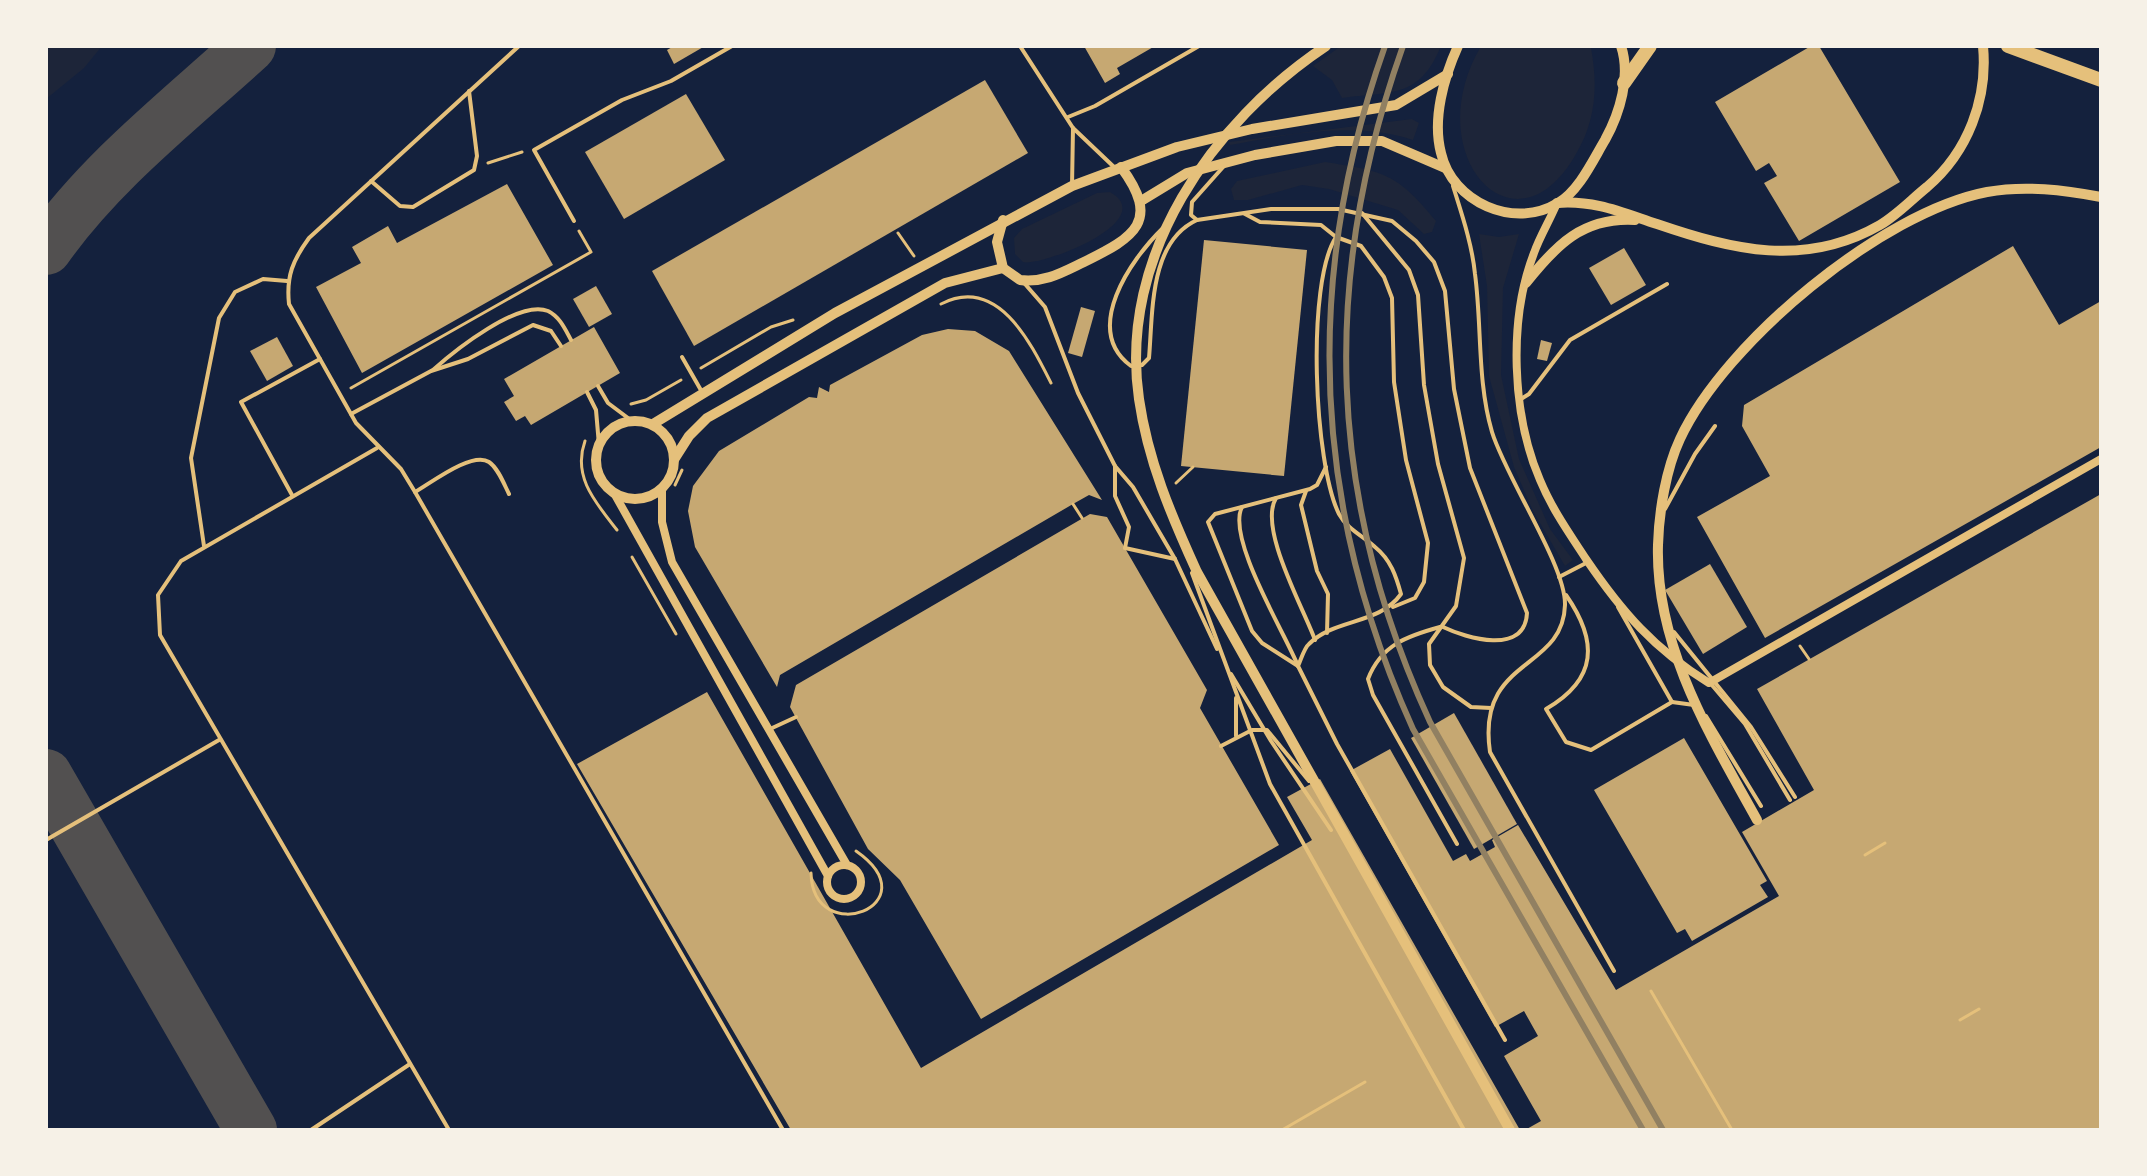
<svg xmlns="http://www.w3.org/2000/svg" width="2147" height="1176" font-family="Poppins,sans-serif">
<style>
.green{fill:#1d2539}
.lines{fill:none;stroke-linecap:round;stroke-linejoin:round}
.taxiway{stroke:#525050;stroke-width:52}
.building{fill:#c6a872}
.path{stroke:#e5c07b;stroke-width:3}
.service{stroke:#e5c07b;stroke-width:4}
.minor{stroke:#e5c07b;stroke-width:8}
.tertiary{stroke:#e5c07b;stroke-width:10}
.primary{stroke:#e5c07b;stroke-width:14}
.rail{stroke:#918062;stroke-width:6}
</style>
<rect width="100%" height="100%" fill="#14213d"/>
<g class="green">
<polygon points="46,46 102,46 84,68 46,99"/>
<path d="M1341,46H1441C1419,99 1392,91 1342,98L1332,80L1313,66Z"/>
<path d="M1481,46L1591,48C1598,85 1596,121 1576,154C1515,262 1417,155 1481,46Z"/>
<path d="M1412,119L1419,123L1413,140C1356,121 1288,134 1230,145L1229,142Z"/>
<path d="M1325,162C1383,171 1397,173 1436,221L1432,232L1424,234L1398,210L1329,189L1302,185L1248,200H1234L1231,189L1237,181Z"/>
<path d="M1110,192C1161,221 1040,267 1023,262L1015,254L1014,238L1022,229L1097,193Z"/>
<polygon points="1479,234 1499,237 1519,234 1503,288 1501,375 1519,459 1550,529 1573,560 1565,566 1533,511 1514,467 1489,376 1487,286"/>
</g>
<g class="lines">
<g class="taxiway">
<path d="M46,249C101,171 180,110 250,46"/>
<polyline points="46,775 251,1130"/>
</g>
</g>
<g class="building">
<polygon points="674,46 705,46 674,64 667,50"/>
<polygon points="1084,46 1155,46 1117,68 1120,74 1105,83"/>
<polygon points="1811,46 1819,46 1900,182 1799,241 1764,183 1777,176 1769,163 1756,171 1715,102"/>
<polygon points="985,80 1028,153 694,346 652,271"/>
<polygon points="686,94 725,160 624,219 585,152"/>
<polygon points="507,184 553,265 362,373 316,287 361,263 352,247 388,226 397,243"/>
<polygon points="1204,240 1307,250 1284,476 1181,466"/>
<polygon points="2013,246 2059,325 2101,301 2101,447 1765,638 1697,517 1770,476 1742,426 1744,405"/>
<polygon points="1624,248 1646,285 1611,305 1589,268"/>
<polygon points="596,286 612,314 589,327 573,299"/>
<polygon points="1081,307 1095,311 1082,357 1068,353"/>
<polygon points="594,327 620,373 531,425 525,416 516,421 504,402 514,396 504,379"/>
<polygon points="948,329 975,331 1009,351 1102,500 1089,495 1073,504 780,675 777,687 695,547 688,511 693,486 719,451 809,397 817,398 819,387 829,392 830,385 922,335"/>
<polygon points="277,337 293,366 267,381 250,351"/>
<polygon points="1541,340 1552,343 1547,361 1537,359"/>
<polygon points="2101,494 2101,1130 1525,1130 1541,1121 1504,1056 1538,1036 1524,1011 1495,1027 1350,771 1390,749 1453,861 1466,854 1470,861 1495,847 1492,840 1518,825 1616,990 1779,896 1742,832 1814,790 1757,689"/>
<polygon points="1090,514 1107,517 1207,690 1200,708 1279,845 981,1019 900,880 868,849 790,707 796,685"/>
<polygon points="1710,564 1747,627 1703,654 1665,590"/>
<polygon points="707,692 921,1068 1312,840 1287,797 1320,779 1520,1130 791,1130 577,764"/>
<polygon points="1454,713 1517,824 1474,849 1411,738"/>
<polygon points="1684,738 1767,881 1760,885 1768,897 1692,941 1685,929 1677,933 1594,790"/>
</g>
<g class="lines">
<g class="path">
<polyline points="488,163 522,152"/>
<polyline points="898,233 914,256"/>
<path d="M941,304C997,275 1030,341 1051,383"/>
<polyline points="701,368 771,327 793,320"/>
<polyline points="351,388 591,252 579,231"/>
<polyline points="631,404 646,400 681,380"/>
<path d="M585,441C572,477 596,503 617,530"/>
<polyline points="1176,483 1193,467"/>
<polyline points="675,485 682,470"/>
<polyline points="1073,504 1082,518"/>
<polyline points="632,557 676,634"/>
<polyline points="1800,646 1809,659"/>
<polyline points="1865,855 1885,843"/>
<path d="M811,873C813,950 933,905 856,851"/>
<polyline points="1651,991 1732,1130"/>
<polyline points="1960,1020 1979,1009"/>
<polyline points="1282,1130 1365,1082"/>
</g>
<g class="service">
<path d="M519,46L309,238C293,260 286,276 289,304L356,423L401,469L415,492L783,1130"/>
<polyline points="1020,46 1073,128 1114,167"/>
<polyline points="1068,117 1095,106 1199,46"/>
<path d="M1224,166L1192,202L1191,215L1197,220L1271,209H1338L1392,221L1416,241L1434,262L1445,291L1454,389L1470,468L1527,613C1525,656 1466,638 1443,627"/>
<polyline points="371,181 400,206 413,207 474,170 477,156 469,91"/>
<polyline points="1072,186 1073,128"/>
<path d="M1453,186C1462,215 1472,244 1475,274C1482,326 1477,381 1492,432C1506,478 1566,566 1565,605C1563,672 1476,657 1490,752L1614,971"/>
<polyline points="1362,213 1409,270 1418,295 1424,385 1438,464 1464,558 1456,606 1429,644 1430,665 1443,687 1471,707 1491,708"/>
<polyline points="1245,214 1260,222 1321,225 1336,237 1361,246 1384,277 1392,298 1394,382 1406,460 1428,543 1424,582 1415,598 1393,607"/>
<polyline points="574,221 534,150 622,100 671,81 732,46"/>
<path d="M1163,228C1130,260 1082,330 1131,366L1142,365L1149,358C1153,312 1149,242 1197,220"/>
<path d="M1336,237C1306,283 1314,464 1339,514C1347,529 1363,536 1375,547C1391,560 1396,576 1401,594C1379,625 1335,618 1309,644C1304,648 1301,660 1298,666L1337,744L1505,1040"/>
<polyline points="1025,284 1045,307 1078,393 1115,466 1133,487 1175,559 1217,649"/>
<polyline points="682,357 702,392"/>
<path d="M433,370C454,351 519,299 548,311C560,317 565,329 571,340"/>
<polyline points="598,386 608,403 632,421"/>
<polyline points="587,392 596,410 599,445"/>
<polyline points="1521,399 1529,394 1570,340 1667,284"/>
<polyline points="351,414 431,371 468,359 533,325 551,331 561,346"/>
<polyline points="377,448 181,561 158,595 160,635 449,1130"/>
<polyline points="1115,466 1115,496 1129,527 1125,548 1175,559"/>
<polyline points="1306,491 1301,505 1317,571 1328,594 1327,633"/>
<path d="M415,492C431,483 472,451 489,462C498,468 504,484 509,494"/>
<polyline points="292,495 241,402 320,359"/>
<path d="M1276,498C1258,528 1303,607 1315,640"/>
<path d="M1242,507C1226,538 1285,633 1298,666"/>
<polyline points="1665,509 1695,454 1715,426"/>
<polyline points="204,546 191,458 219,318 235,292 263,279 287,281"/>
<polyline points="1192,573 1270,784 1464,1130"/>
<polyline points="1559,577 1588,562"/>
<path d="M1566,595C1598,641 1598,679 1546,709L1566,742L1591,750L1672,702"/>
<polyline points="1618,607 1672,702"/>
<path d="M1440,627C1407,636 1381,645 1368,679L1373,695L1457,844"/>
<polyline points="1674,632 1751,727 1795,797"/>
<polyline points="1298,666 1262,643 1252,631 1208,522 1215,514 1310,489 1317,485 1326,467"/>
<polyline points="1231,674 1271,741 1331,830"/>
<polyline points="1711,684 1745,724 1790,800"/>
<polyline points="1672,702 1694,705"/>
<polyline points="1706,716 1761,806"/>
<polyline points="770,729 796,717"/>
<polyline points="1236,736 1236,698"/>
<polyline points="1221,746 1252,730 1267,730 1309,781"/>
<polyline points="46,840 219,740"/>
<polyline points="311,1130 410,1064"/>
</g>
<g class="minor">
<path d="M1557,203C1550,220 1540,236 1534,253C1508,320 1512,415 1540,480C1552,509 1569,533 1586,559C1622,612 1654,649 1709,683L2101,459"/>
<polyline points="662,489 662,522 672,562 847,865"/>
<polyline points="614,493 828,876"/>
<circle cx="844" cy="882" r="17"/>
</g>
<g class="tertiary">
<path d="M1326,46C1212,122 1118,256 1139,399C1148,461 1171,515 1197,572L1510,1130"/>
<path d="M1458,46C1444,77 1432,119 1441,153C1452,202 1514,230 1558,203C1579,191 1593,160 1605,140C1620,113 1631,76 1621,46"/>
<polyline points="1141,201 1187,173 1255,155 1336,141 1382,141 1445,168"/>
<path d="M1557,203C1595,200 1623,213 1657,224C1733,250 1805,268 1880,225C1897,215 1912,199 1927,187C1968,152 1988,99 1983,46"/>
<path d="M1003,220L997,242L1003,268L1020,280C1045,283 1063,272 1084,262C1135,237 1161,221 1121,167"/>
<path d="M1526,283C1556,245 1583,217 1635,220"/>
<circle cx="635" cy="460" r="39"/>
<polyline points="653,424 835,313 1072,186 1177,147 1252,129 1396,105 1448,74"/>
<polyline points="675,458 689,436 707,418 945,283 1003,268"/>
<path d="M1757,820C1710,735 1655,646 1658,545C1659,511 1666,469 1680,439C1725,342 1882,212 1987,192C2025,185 2064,190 2101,197"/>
</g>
<g class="primary">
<polyline points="2008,46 2101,80"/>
<polyline points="1624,83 1650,46"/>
</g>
<g class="rail">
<path d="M1385,46C1303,277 1312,506 1413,729L1643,1130"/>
<path d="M1403,46C1320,279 1327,498 1430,722L1663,1130"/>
</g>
</g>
<rect width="2147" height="1176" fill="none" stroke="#f6f1e7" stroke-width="96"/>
</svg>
